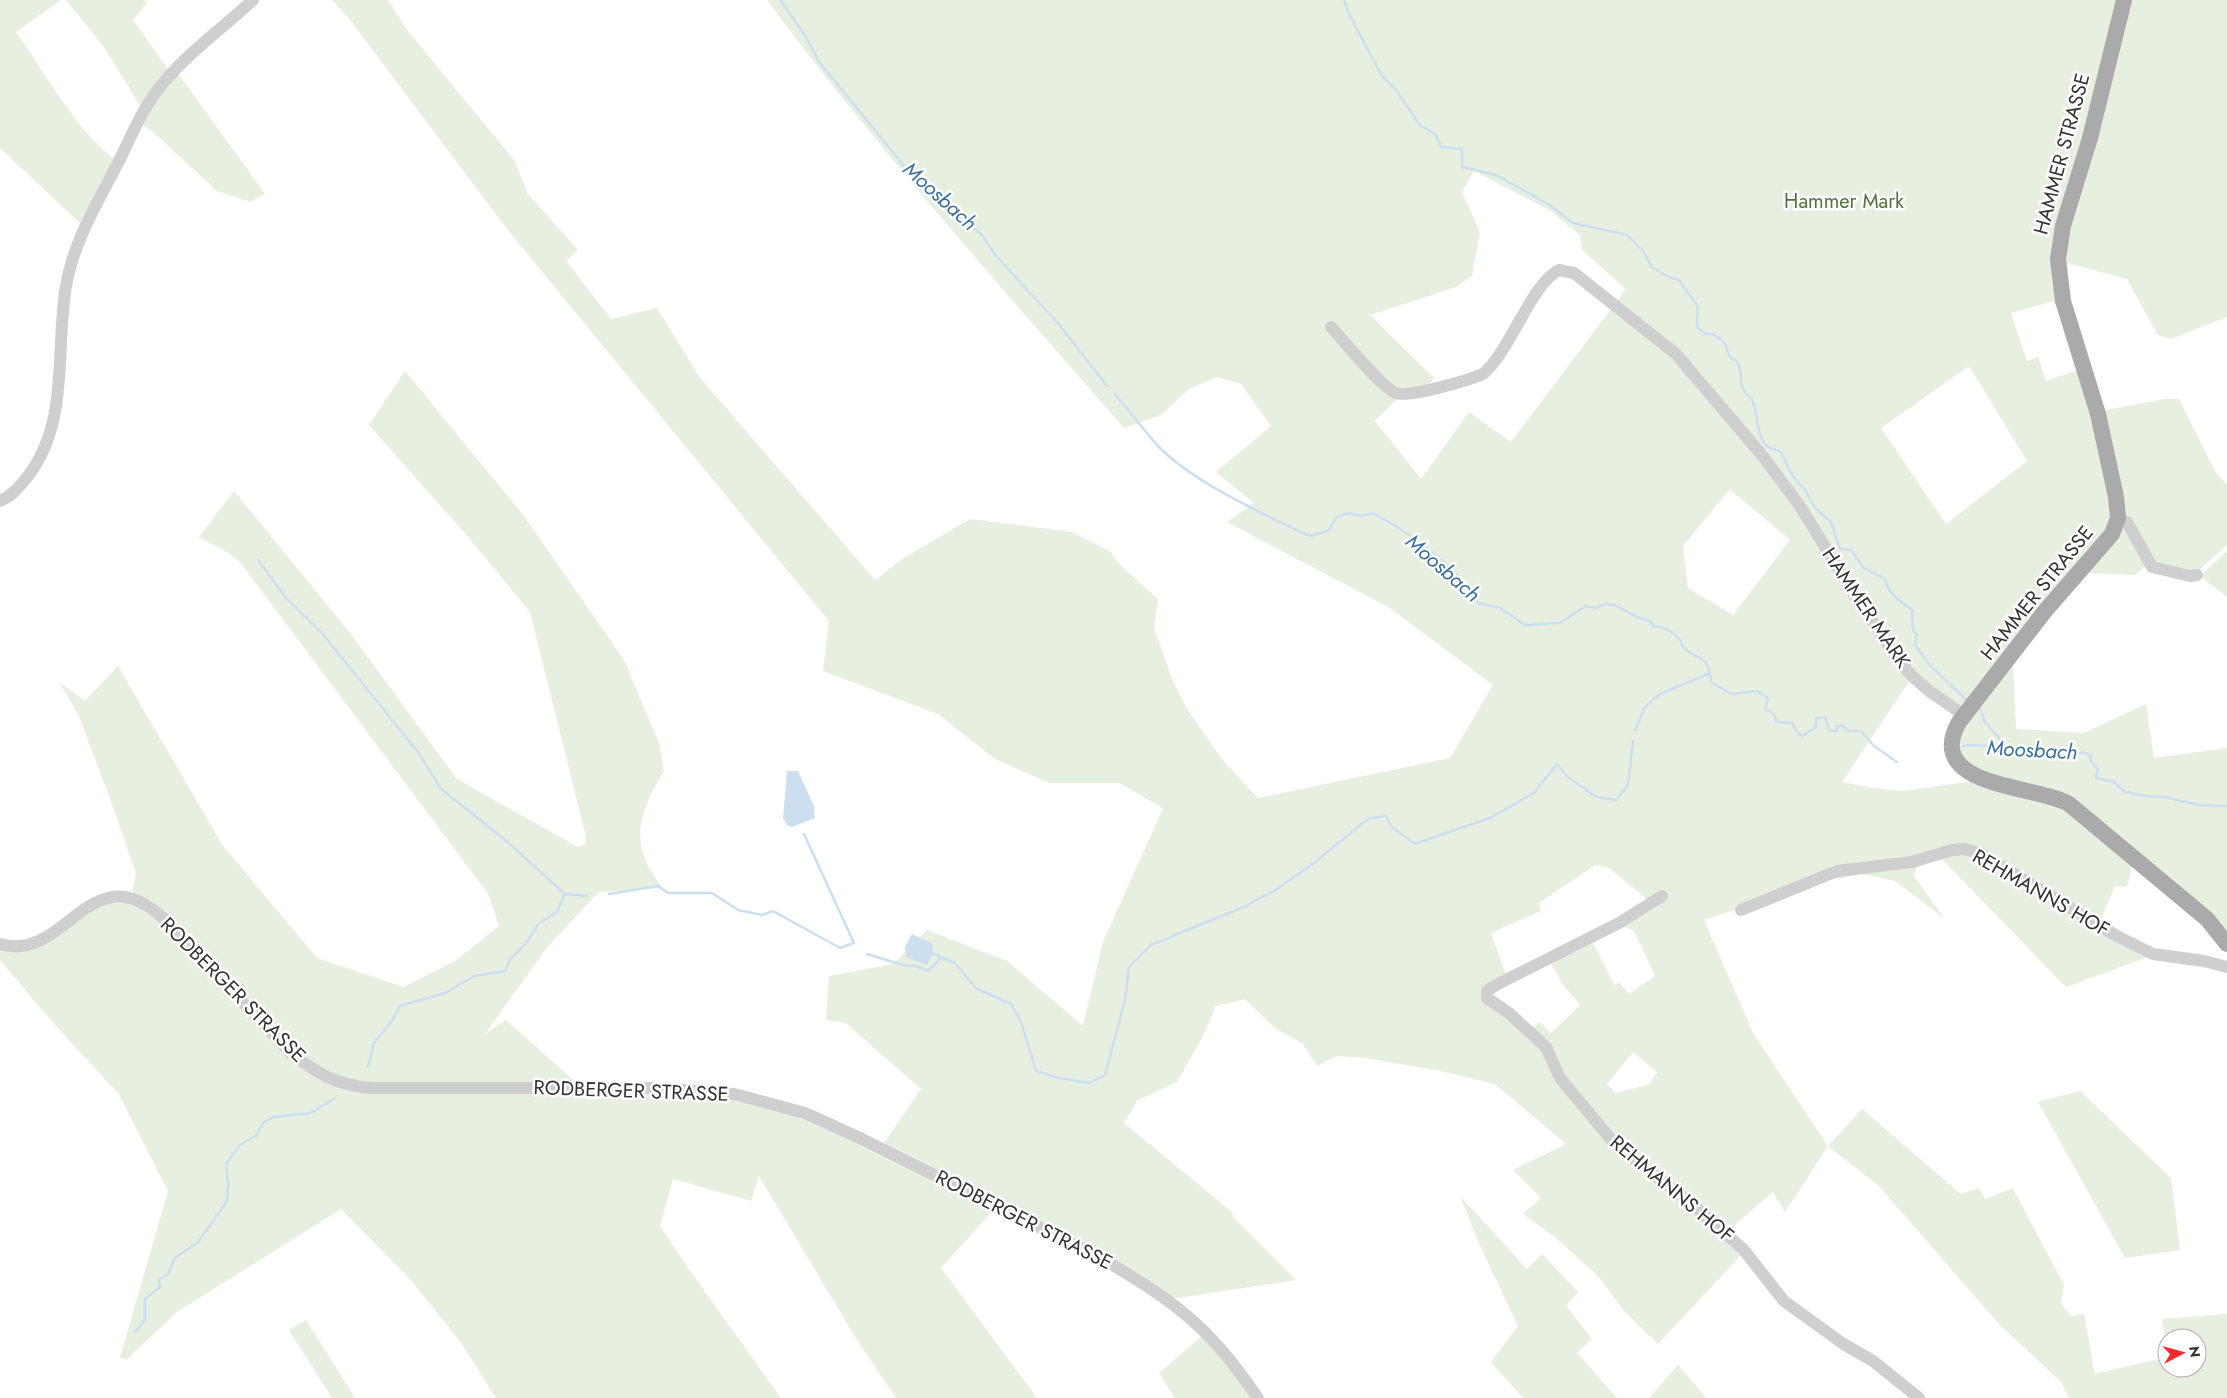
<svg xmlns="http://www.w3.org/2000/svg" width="2227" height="1398" font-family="Jost,sans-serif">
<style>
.green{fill:#e7efe0;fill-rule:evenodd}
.water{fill:#cbdff0}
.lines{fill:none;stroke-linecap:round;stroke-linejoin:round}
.stream{stroke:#cbdff0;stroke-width:2.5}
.minor{stroke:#cfcfcf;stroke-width:12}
.major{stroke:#aaa;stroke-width:16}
.labels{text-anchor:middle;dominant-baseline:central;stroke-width:5;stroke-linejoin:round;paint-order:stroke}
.street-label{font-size:20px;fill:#323232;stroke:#fff}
.park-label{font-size:20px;fill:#51733b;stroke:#fff}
.water-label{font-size:21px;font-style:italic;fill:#386f9c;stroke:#fff}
</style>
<rect width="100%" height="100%" fill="#fff"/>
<g class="green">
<path d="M0,0H61L16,32C44,71 77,133 116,160L80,223L0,148Z"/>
<polygon points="66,0 144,0 147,3 133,20 170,72 142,109 104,47"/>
<path d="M332,0H388L407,30L514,160L528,194L578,250L566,261L611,319L657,308L700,378L875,580L905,557L970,519L1072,532L1110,551L1119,564L1158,599L1154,628L1172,679L1187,709L1224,762L1258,798L1450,758L1493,685L1390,608L1227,522L1254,503L1216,472L1271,426L1241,384L1217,377L1189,389L1161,415L1124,428C1002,288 878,150 767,0H2227V317L2171,339L2158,335L2127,279L2064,262L2069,310L2101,411L2164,399H2179L2216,473L2227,485V545L2195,574L2155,566L2122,508L2104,538L1963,711L1914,674L1842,782L1873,788L1904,791L1973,781L2068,806L2133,863L2127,887L2115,886L2097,928L2148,957L2066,987L1940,857L1916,867L1914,876L1944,918L1895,881L1861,874L1839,879L1823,875L1778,895L1704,920L1753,1033L1828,1146L1862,1109L1961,1194L1979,1188L1985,1199L2013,1188L2064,1285L2061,1304L2071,1316L2084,1314L2095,1374L2167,1357V1368H2197V1338H2167V1355L2162,1319L2227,1314V1398H2069L2061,1382L1999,1324L1879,1186L1828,1146L1785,1212L1773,1192L1724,1234L1744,1252L1658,1344L1623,1310L1600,1278L1556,1238L1523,1214L1541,1198L1513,1170L1566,1144L1495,1084L1441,1071L1366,1058L1337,1056L1317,1066L1303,1044L1276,1029L1245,999L1216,1006L1202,1038L1177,1082L1138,1100L1124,1123L1232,1212L1233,1217L1296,1280L1171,1299L882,1146L921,1089L846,1023L826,1020L829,976L893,964L927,930L1007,961L1083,1026L1103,942L1163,808L1119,783H1049L995,759L938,714L823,671L829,621L511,234L351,21ZM1474,171L1549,210L1580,235L1582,250L1626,289L1511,442L1469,412L1421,479L1375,421L1402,394L1426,389L1434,378L1370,315L1456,287L1472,276L1480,232L1462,192ZM2053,301L2061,309L2081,369L2046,381L2038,357L2027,361L2011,313ZM1969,366L2027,461L1946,524L1881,428ZM1730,489L1790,540L1733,615L1688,588L1683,546ZM1595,865L1609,868L1649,901L1507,977L1491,933L1541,911L1539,903ZM1620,925L1634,931L1655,976L1629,994L1619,982L1615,986L1591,939ZM1550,961L1563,985L1580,1005L1551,1033L1539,1022L1531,1029L1491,999L1493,990ZM1633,1052L1657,1072L1650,1084L1616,1093L1607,1084Z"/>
<polygon points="177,72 265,194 251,202 217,191 153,132 140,123"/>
<path d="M405,371L524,516L624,660L659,743L664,771C648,797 631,831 646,861C650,871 657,879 662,888L599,892L548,946L485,1034L506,1020L579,1085L369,1083L348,1080L313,1065L278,1035L161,909L150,900L132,892L136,874L114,809L78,714L59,682L85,701L118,666L223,846L317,958L403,987L458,959L499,926L489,895L240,562L227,552L199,537L234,491L350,633L457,779L578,847L586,844L585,833L530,612L470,539L369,425Z"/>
<polygon points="2121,526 2125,526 2148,564 2135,575 2083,573"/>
<polygon points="2227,551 2227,597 2200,576"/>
<polygon points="2013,659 2016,729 2084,733 2146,704 2154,758 2227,748 2227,936 2075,800 2002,779 1967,763 1959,752 1958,736"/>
<polygon points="126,902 142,906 322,1081 713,1092 797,1112 996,1207 941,1268 1037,1398 896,1398 854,1335 759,1176 751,1201 673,1179 660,1226 690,1271 781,1398 496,1398 462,1344 412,1281 341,1209 177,1312 126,1360 120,1357 168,1191 118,1093 56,1026 0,960 0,949 79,918 108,903"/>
<polygon points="2080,1091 2171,1178 2180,1250 2125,1258 2038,1102"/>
<polygon points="1460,1196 1527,1269 1542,1254 1578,1292 1566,1306 1592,1339 1577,1353 1617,1398 1523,1398 1491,1362 1518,1326 1480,1246"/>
<polygon points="306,1320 355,1398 332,1398 289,1330"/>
<polygon points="1202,1336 1263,1398 1175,1398 1159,1373"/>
<polygon points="1678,1365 1706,1398 1649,1398"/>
</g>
<g class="water">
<polygon points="787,771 798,771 814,806 815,818 792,827 787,825 783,818"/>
<polygon points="912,934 933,944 933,954 927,965 906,957 905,947"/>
</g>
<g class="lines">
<g class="stream">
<polyline points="780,0 804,34 820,63 914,178 936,199 981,234 996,256 1058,323 1107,386"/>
<path d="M1344,0L1350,16L1382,76L1397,91L1420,125L1435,134L1441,147L1462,149V167L1496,175L1548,204L1573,223L1627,235L1643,251L1652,267L1668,277L1679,280L1698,307L1697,325L1700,330L1706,334H1713L1724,342L1730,357C1744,363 1739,374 1742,386C1743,392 1750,396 1753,402C1758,414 1756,437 1767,446C1771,449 1777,450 1781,452L1792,475L1805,490L1815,508L1831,522L1840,549L1851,550L1864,568L1885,579C1888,594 1901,601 1912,610L1913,630L1917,635L1915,645L1927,662L1965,699"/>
<path d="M1115,394C1131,412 1145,433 1162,450C1197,484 1265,515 1310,536L1329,530L1336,518L1348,513L1361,516L1373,513C1406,530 1462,570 1478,603L1500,608L1525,625L1560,623L1586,606L1595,608L1606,604L1615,605L1637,617L1650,621L1653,626C1666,627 1673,631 1680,640C1684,645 1679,642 1683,647C1699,662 1709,654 1711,682L1732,694L1757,691L1768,698L1765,709L1774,714L1776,722L1792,723L1799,734L1803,736L1816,727V718H1825L1830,731H1837V726L1841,725L1849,731H1861L1874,746L1897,762"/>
<polyline points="258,560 286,598 321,632 418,752 441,789 504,839 565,894 587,896"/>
<polyline points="1980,709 1985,722 2008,748"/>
<polyline points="1635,730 1645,707 1660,694 1710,673"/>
<path d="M1963,746C1984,742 2008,753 2028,746L2032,752L2054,751L2056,747L2065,748L2072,755L2084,752L2091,756L2090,760L2098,769L2096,778L2114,782L2125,792L2144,796L2165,797L2199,805L2227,806"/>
<polyline points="609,894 658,886 668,893 712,893 738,910 762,915 773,911 840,948 854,943 804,834"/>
<polyline points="867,954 906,966 917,966 928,971 941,958"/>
<polyline points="933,954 955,963 976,988 1011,1004 1021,1022 1036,1071 1059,1078 1089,1083 1105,1075 1125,1000 1129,967 1151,945 1246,906 1277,889 1314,863 1369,818 1386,816 1392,827 1415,844 1490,818 1534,793 1557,764 1568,777 1596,797 1616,800 1628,785 1633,741"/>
<polyline points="368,1067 374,1043 392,1021 400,1006 445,993 474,976 505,971 510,960 527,942 538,924 557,912 565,894"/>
<polyline points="135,1332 145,1320 145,1299 160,1287 159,1280 168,1274 175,1258 198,1242 227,1201 228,1184 226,1164 240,1145 257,1135 263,1123 273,1117 311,1113 335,1098"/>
</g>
<g class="minor">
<path d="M1331,327C1344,341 1382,388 1396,393C1409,398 1469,380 1483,374C1511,350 1531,284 1559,270L1574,273L1676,354L1761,454L1800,506L1853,593L1898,659L1911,675L1929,691L1964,715"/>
<path d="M0,501C12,496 20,486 28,476C70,421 55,350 66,286C74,240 98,202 119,161C132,134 144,105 164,82C187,54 225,26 253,0"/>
<polyline points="2118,518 2127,522 2152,567 2190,576 2197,575"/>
<polyline points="1662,896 1619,923 1496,985 1487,991 1487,998 1509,1013 1546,1047 1560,1078 1614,1143 1694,1206 1743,1249 1784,1301 1842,1343 1873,1361 1919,1398"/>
<polyline points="1741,910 1837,871 1912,862 1952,850 1965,849 1980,853 2115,935 2153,954 2204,961 2227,967"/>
<path d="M0,944C66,964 90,851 163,918L291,1053C318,1074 336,1085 371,1088H661L734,1094L805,1113L862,1139L1103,1259C1134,1278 1167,1297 1194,1322C1219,1344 1239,1371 1258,1398"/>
</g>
<path class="major" d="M2124,0L2090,138L2063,226L2058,259L2063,301L2098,414L2116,497L2118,518L2112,534L2045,611L1959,722C1922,788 2037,785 2069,804L2207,919L2227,944"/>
</g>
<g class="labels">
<g class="street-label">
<text transform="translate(2062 154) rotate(-75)">HAMMER STRASSE</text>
<text transform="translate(2037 593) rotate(-51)">HAMMER STRASSE</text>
<text transform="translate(1866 608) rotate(56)">HAMMER MARK</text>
<text transform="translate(2041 893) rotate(30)">REHMANNS HOF</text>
<text transform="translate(233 990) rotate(45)">RODBERGER STRASSE</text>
<text transform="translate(631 1091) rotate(2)">RODBERGER STRASSE</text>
<text transform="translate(1672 1189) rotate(40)">REHMANNS HOF</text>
<text transform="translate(1024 1220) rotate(27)">RODBERGER STRASSE</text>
</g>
<g class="park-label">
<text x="1844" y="201">Hammer Mark</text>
</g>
<g class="water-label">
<text transform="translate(940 196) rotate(42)">Moosbach</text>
<text transform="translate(1443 568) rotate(41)">Moosbach</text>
<text transform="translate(2032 750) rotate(3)">Moosbach</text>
</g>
</g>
<g transform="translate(2182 1353) rotate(84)"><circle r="24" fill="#ffffff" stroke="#adadad"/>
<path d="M0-4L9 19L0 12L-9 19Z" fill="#f32a2c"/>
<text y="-8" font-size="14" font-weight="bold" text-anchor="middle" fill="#323232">N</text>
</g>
</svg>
